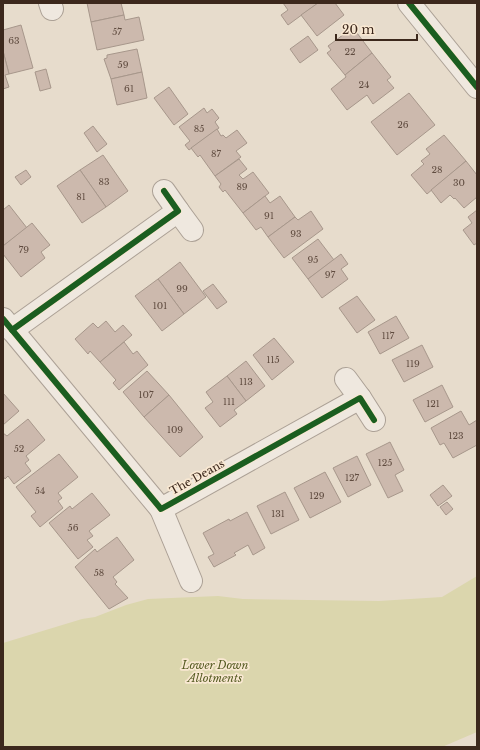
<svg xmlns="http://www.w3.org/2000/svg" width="480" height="750" font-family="'Libre Baskerville',serif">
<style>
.green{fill:#dbd6ad}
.building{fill:#ccb9ad;stroke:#a7978b}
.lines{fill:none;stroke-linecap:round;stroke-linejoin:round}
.minor-casing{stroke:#aca196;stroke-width:24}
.minor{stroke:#efe8df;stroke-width:22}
.cycleway-casing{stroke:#f9e8d2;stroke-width:8}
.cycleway{stroke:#1b5e20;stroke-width:6}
.labels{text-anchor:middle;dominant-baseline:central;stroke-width:3.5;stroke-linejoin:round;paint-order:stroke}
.number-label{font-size:9px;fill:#604c40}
.street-label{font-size:11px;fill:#3c281c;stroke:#f9e8d2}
.park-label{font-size:11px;font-style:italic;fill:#545a21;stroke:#f9e8d2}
</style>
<rect width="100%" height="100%" fill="#e7dccc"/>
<polygon class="green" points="477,576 477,732 442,747 3,747 3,643 82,619 95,617 126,605 148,599 218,596 243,599 379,601 442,597"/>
<g class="building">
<polygon points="87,3 121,3 124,15 91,22"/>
<polygon points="283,3 318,3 288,25 281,15 288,10"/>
<polygon points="318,3 335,3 344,15 317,36 301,15"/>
<polygon points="124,15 125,20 139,17 144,40 97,50 91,22"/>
<polygon points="21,25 33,68 9,74 3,51 3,30"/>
<polygon points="351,29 355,34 357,33 372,53 345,75 327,53 331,50 328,46"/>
<polygon points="308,36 318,50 300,63 290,49"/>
<polygon points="137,49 142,72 111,79 104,59 107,58 107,55"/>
<polygon points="3,51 9,74 5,75 9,87 3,89"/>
<polygon points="372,53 391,77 387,80 394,88 373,104 367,95 347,110 331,89 346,77 345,75"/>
<polygon points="46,69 51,88 40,91 35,72"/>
<polygon points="142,72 147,98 117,105 111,79"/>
<polygon points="169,87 188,114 174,125 154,98"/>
<polygon points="409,93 435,125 397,155 371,122"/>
<polygon points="204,108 207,113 212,109 219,118 215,122 219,128 189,150 185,145 190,141 179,127"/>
<polygon points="93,126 107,144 97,152 84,133"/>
<polygon points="217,129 221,136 223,135 226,138 237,130 247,143 236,151 241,157 215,176 200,155 198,157 191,148"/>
<polygon points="444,135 466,161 427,194 411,175 424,164 421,161 430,154 426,149"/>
<polygon points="103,155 128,191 106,207 80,170"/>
<polygon points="239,159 247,169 239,175 243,179 253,172 269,193 243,213 225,190 223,192 219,187 221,184 215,176"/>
<polygon points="466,161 477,175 477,197 464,208 455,198 454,199 450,195 441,203 431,190"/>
<polygon points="26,170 31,177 21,185 15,177"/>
<polygon points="80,170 106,207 82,223 57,186"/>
<polygon points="265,196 270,203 280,196 295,217 268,237 261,227 256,230 243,213"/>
<polygon points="9,205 27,228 3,246 3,210"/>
<polygon points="477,210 477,243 474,245 463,230 472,223 468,217"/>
<polygon points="311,211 323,229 284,258 268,237 295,217 298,220"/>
<polygon points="32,223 50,245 41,252 45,258 21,277 3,254 3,246"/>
<polygon points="318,239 334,260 308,279 292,258"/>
<polygon points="341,254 348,264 341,269 348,279 322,298 308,279"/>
<polygon points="180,262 206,297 184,314 158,279"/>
<polygon points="158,279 184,314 162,331 135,296"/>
<polygon points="213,284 227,302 217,309 203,291"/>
<polygon points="357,296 375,320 357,333 339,308"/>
<polygon points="396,316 409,338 380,354 368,332"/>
<polygon points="106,321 115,332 123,325 132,335 100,362 90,351 88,354 75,339 93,323 98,328"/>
<polygon points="274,338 294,362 272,380 253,355"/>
<polygon points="124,342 133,354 137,351 148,365 119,390 113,383 116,380 100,362"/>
<polygon points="422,345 433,367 404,382 392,360"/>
<polygon points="246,361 265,386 246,401 227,376"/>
<polygon points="147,371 169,395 144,417 123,392"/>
<polygon points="227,376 246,401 234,410 237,414 220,427 205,408 213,402 206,392"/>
<polygon points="442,385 453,407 425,422 413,400"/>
<polygon points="3,393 19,411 3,425"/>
<polygon points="169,395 203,437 180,457 144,417"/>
<polygon points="461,411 469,425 477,420 477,445 453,458 444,443 440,445 431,428"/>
<polygon points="28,419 45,440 26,456 29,460 25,463 31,471 14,484 8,476 5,479 3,476 3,433 7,436"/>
<polygon points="390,442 404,470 395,475 403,491 388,498 366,454"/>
<polygon points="59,454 78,477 58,493 62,498 58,501 63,508 40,527 31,516 36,512 16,487"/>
<polygon points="357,456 371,485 348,497 333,468"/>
<polygon points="325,472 341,502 310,518 294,488"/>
<polygon points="443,485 452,496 438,506 430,495"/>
<polygon points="285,492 299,520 271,534 257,506"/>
<polygon points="92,493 110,515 89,531 93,536 87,540 93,547 78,559 49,523 70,506 72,509"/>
<polygon points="447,502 453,509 446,515 440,507"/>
<polygon points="247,512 265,548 253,555 248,545 234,553 236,555 214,567 208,557 214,554 203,533 229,519 230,521"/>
<polygon points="117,537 134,560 113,577 117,582 115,584 128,598 109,609 75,567 95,549 97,552"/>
</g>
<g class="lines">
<g class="minor-casing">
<g id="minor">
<polyline points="50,3 52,9"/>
<polyline points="409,3 477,87"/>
<polyline points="178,211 192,230"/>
<polyline points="3,319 161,509 360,398 374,420"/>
<polyline points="12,330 178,211 164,191"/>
<polyline points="346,379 360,398"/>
<polyline points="161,509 191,581"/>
</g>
</g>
<use href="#minor" class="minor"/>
<g class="cycleway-casing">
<g id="cycleway">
<polyline points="409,3 477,87"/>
<polyline points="3,319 161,509 360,398 374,420"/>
<polyline points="12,330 178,211 164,191"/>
</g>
</g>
<use href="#cycleway" class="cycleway"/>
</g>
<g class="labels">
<g class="number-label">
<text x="117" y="31">57</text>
<text x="14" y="40">63</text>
<text x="350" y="51">22</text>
<text x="123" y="64">59</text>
<text x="364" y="84">24</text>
<text x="129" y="88">61</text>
<text x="403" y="124">26</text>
<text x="199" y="128">85</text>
<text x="216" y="153">87</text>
<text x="437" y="169">28</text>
<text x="104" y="181">83</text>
<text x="459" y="182">30</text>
<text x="242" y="186">89</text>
<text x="81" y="196">81</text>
<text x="269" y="215">91</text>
<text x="296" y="233">93</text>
<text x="24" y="249">79</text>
<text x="313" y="259">95</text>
<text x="330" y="274">97</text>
<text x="182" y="288">99</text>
<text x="160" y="305">101</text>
<text x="388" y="335">117</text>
<text x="273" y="359">115</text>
<text x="413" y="363">119</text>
<text x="246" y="381">113</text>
<text x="146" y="394">107</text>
<text x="229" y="401">111</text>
<text x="433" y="403">121</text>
<text x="175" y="429">109</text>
<text x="456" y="435">123</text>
<text x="19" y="448">52</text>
<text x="385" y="462">125</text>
<text x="352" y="477">127</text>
<text x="40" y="490">54</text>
<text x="317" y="495">129</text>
<text x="278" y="513">131</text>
<text x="73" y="527">56</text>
<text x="99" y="572">58</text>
</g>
<g class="street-label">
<text transform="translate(197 477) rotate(-29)">The Deans</text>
</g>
<g class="park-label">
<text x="215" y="665">Lower Down<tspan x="215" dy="13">Allotments</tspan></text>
</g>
</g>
<rect width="480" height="750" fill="none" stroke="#3c281c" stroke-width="8"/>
<path d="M336 34v6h81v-6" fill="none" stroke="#3c281c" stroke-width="2"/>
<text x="342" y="34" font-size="12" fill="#3c281c" stroke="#f9e8d2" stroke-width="3" paint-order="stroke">20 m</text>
</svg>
